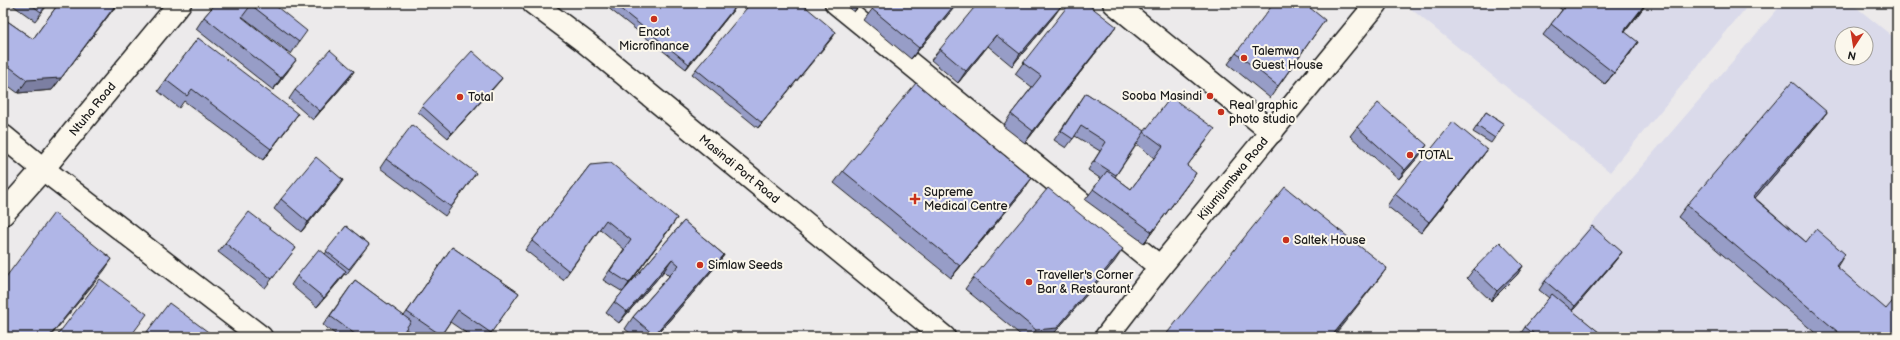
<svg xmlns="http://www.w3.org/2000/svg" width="1900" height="340" font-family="'Balsamiq Sans',sans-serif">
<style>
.built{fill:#dadaea;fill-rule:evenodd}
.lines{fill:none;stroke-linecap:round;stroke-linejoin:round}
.minor-casing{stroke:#1c1c1c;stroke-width:25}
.secondary-casing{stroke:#1c1c1c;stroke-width:25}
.minor{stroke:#fbf7ec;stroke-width:22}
.secondary{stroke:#fbf7ec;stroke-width:22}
.wall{fill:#979dc7;stroke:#1c1c1c;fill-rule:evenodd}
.shaded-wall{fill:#7b7fa2;stroke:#1c1c1c}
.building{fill:#b0b6e7;stroke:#1c1c1c}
.poi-dot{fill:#c8321e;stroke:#fbf7ec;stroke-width:1.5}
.labels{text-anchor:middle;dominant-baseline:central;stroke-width:4;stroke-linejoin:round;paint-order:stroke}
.poi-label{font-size:12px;fill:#1c1c1c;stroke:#fbf7ec;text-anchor:start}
.street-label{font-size:12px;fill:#1c1c1c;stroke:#fbf7ec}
</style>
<rect width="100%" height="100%" fill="#eceaeb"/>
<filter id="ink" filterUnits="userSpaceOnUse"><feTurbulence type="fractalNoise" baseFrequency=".025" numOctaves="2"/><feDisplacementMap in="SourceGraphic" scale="8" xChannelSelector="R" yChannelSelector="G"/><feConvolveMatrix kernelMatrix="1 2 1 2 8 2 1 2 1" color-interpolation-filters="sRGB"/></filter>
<g filter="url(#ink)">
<g class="built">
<polygon points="1406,3 1750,3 1610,172 1405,4"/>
<path d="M1783,3H1851L1897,40V337H1607L1539,285ZM1842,34H1866V58H1842Z"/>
</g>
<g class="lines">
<g class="minor-casing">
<g id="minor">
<polyline points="836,3 1160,267"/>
<polyline points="1114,3 1272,132"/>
<polyline points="3,136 43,169 261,337"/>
<path id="s1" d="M3,214L43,169L180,3"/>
<path id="s2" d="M1106,337L1160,267L1377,3"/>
</g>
</g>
<g class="secondary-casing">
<g id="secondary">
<path id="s3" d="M533,3L585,42L944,337"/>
</g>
</g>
<use href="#minor" class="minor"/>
<use href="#secondary" class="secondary"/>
</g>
<g class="wall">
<polygon points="11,3 49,3 35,21 11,4"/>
<polygon points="59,3 118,3 52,90 18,93 3,82 3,18 33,39"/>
<polygon points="216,3 272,3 299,42 291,54 243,17 242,18 288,71 273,90 196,29 204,17"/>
<polygon points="602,3 739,3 686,69"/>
<polygon points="842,3 861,3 854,12"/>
<polygon points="877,3 958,3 911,59 864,20"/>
<polygon points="1554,3 1647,3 1625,32 1630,54 1605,84 1543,35 1562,10"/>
<polygon points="1054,16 1012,66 988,46 958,83 931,60 940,49"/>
<polygon points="1325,20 1270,98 1228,64 1236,53"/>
<polygon points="836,32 758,128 692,74 696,69"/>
<polygon points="1108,37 1025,143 1003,126 1011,114 1032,87 1015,74 1023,63"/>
<polygon points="198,38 290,125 263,160 184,101 179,108 158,91 166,80"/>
<polygon points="354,71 348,80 313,120 289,99 295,90"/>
<polygon points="502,78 498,83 448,138 418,112 422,106"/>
<path d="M1086,93L1144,132L1207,140L1187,166L1188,184L1144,243L1085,200L1101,179L1088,170L1100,151L1075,136L1066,148L1054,140ZM1137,144L1154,158L1131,189L1115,177Z"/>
<polygon points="1486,112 1504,124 1491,143 1473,132"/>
<polygon points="1827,112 1818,124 1755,198 1806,242 1845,254 1837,267 1897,337 1820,337 1678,217 1687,205"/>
<polygon points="1357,127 1420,155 1399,179 1350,136"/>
<polygon points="1487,150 1479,161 1421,233 1387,206 1395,194"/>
<polygon points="386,159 476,173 445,216 380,168"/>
<polygon points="590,165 671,227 623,292 603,280 624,249 600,229 563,280 525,250"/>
<polygon points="843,171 1023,191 951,278 834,183"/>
<polygon points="337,189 301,232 274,209 281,199"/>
<polygon points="684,221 724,255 716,266 655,337 635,337 625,329 633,317 669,276 664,271 619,323 606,313 614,302"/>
<polygon points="346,226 369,244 346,275 344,274 340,280 317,307 291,285 297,276 325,254"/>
<polygon points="225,243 296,248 265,288 218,252"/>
<polygon points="452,247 519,293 488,337 472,337 450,322 440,337 418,337 406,329 400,337 339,337 323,325 355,280 404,316"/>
<polygon points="1622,252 1615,261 1572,311 1605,337 1520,337 1519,336 1525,327 1549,298 1539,290 1545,281"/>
<polygon points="1115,261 1051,337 1023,337 965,289 973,278"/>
<polygon points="1523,266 1517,275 1491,301 1467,278 1474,269"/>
</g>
<g class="shaded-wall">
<polygon points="117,3 118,3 52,90 18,93 27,80"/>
<polygon points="738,3 739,3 686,69 689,64"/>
<polygon points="860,3 861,3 854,12"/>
<polygon points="956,3 958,3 911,59 919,48"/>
<polygon points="1646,3 1647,3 1616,43 1624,31"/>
<polygon points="1062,5 1054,16 1012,66 1020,54"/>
<polygon points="1116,26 1108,37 1025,143 1033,131"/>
<polygon points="836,32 833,37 758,128 762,123"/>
<polygon points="996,35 988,46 958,83 966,71"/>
<polygon points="1638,42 1630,54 1605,84 1614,73"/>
<polygon points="296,60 288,71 273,90 281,78"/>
<polygon points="354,71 348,80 313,120 320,111"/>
<polygon points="502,78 498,83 448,138 452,133"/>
<polygon points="1827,112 1818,124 1745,210 1753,197"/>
<polygon points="298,114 290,125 263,160 271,149"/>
<polygon points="1427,145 1420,155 1399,179 1405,170"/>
<polygon points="1487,150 1479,161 1421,233 1429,222"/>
<polygon points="1196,173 1188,184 1144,243 1152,232"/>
<polygon points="1032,178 1023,191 951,278 960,266"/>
<polygon points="343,180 337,189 301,232 308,222"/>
<polygon points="677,218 671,227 623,292 629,283"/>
<polygon points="1123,249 1115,261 1051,337 1031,337 1036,330"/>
<polygon points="1622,252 1615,261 1569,315 1575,306"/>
<polygon points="724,255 716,266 655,337 653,337"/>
<polygon points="112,259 104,271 50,337 49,337"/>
<polygon points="672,259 664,271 619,323 627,312"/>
<polygon points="1523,266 1517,275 1491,301 1497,291"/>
<polygon points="1387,268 1378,280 1333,337 1331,337"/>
<polygon points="346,271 340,280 317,307 324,298"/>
</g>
<g class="building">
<polygon points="3,3 8,3 3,10"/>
<polygon points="29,3 48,3 41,12"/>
<polygon points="59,3 117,3 61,78 27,80 3,62 3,18 33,39"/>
<polygon points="216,3 272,3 307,31 299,42 251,5 242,17 296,60 281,78 204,17"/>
<polygon points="613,3 738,3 689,64"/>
<polygon points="751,3 801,3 836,32 762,123 696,69"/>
<polygon points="877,3 956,3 919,48 872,9"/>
<polygon points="978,3 1060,3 1062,5 1020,54 996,35 966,71 940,49"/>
<polygon points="1070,3 1086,3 1116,26 1033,131 1011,114 1041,76 1023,63"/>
<polygon points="1274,3 1304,3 1325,20 1278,86 1236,53"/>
<polygon points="1568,3 1646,3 1624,31 1638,42 1614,73 1551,24"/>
<polygon points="198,38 298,114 271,149 192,89 187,96 166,80"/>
<polygon points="330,50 354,71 320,111 295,90"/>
<polygon points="472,51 502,78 452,133 422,106"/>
<polygon points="1792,82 1827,112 1753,197 1806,242 1816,229 1845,254 1836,266 1886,309 1897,296 1897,337 1844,337 1687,205"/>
<polygon points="916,83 1032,178 960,266 843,171"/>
<polygon points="1086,93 1145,131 1116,175 1094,161 1106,142 1081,126 1073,139 1061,131"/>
<polygon points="1171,97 1215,129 1187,166 1196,173 1152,232 1093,189 1107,171 1131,189 1163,146 1144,132"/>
<polygon points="1378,103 1427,145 1405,170 1357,127"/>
<polygon points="1486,112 1504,124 1495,138 1477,126"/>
<polygon points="1453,122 1487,150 1429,222 1395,194"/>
<polygon points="412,125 476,173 451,207 386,159"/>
<polygon points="316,157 343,180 308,222 281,199"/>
<polygon points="611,163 677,218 629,283 610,271 631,240 606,220 569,271 532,241 590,165"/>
<polygon points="1285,187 1387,268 1331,337 1164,337"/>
<polygon points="1048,188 1123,249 1057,328 1036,330 973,278"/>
<polygon points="249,212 296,248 272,279 225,243"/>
<polygon points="54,213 112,259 49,337 3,337 3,281"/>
<polygon points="684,221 724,255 654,335 633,317 679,265 672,259 627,312 614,302"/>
<polygon points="346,226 369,244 349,269 326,251"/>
<polygon points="1592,226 1622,252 1575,306 1545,281"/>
<polygon points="1500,242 1523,266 1497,291 1474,269"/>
<polygon points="452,247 519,293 491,333 458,310 441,335 407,312"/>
<polygon points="319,249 346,271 324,298 297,276"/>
<polygon points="100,279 147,314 130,337 56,337"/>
<polygon points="355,280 411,321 400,337 359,337 330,316"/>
<polygon points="1552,294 1605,337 1538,337 1525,327"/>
<polygon points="169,303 215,337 143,337"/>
</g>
</g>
<g class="poi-dot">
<circle cx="654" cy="19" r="4"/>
<circle cx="1244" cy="58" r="4"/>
<circle cx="1210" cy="96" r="4"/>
<circle cx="460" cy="97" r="4"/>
<circle cx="1221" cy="112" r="4"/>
<circle cx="1410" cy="155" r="4"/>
<path d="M913 193h4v4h4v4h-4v4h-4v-4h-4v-4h4z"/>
<circle cx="1286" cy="240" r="4"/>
<circle cx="700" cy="265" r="4"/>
<circle cx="1029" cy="282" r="4"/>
</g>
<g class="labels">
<g class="poi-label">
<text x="654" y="32" text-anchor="middle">Encot<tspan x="654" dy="14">Microfinance</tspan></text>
<text x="1252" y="51">Talemwa<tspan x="1252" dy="14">Guest House</tspan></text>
<text x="1202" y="96" text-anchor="end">Sooba Masindi</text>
<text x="468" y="97">Total</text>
<text x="1229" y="105">Real graphic<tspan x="1229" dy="14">photo studio</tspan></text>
<text x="1418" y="155">TOTAL</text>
<text x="924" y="192">Supreme<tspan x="924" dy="14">Medical Centre</tspan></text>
<text x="1294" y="240">Saltek House</text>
<text x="708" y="265">Simlaw Seeds</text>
<text x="1037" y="275">Traveller's Corner<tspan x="1037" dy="14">Bar &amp; Restaurant</tspan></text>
</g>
<g class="street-label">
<text stroke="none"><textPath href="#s1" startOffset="138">Ntuha Road</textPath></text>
<text stroke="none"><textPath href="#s3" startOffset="265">Masindi Port Road</textPath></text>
<text stroke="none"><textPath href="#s2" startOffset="203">Kijumjumbwa Road</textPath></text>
</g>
</g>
<rect width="1900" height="340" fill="none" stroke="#fbf7ec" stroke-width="16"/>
<rect x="8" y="8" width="1884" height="324" fill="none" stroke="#1c1c1c" stroke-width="1.5" filter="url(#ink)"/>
<g transform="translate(1854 46) rotate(192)"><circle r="19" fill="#fbf7ec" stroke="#a29f99"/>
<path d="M0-3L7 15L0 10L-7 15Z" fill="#c8321e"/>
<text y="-6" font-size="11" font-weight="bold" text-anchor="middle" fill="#1c1c1c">N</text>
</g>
</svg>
